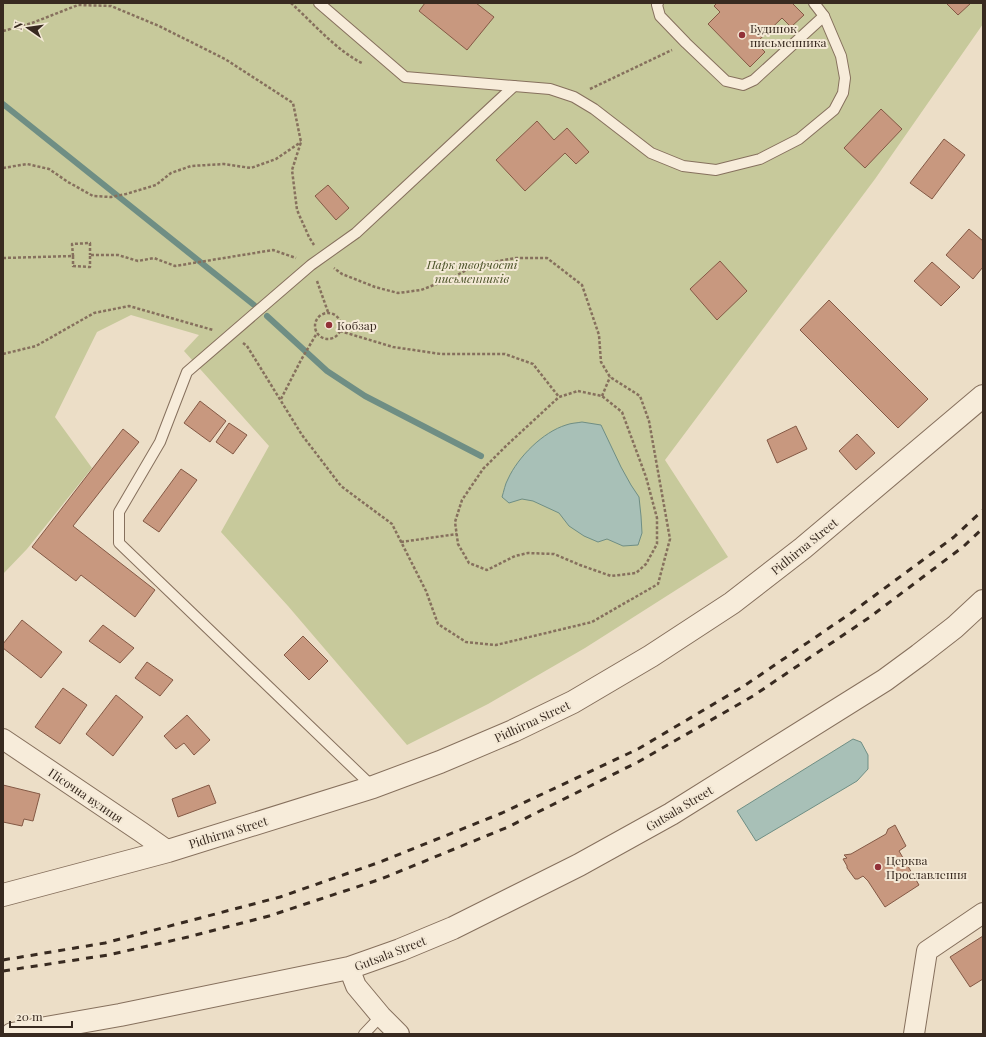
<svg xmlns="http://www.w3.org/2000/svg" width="986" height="1037" font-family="'Playfair Display',serif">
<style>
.green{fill:#c7c99b}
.water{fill:#a8c0b7;stroke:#6f8e84}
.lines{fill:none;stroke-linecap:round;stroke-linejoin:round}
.stream{stroke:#6f8e84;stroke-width:6}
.building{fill:#c8987f;stroke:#845945}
.service-casing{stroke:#86705d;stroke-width:12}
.minor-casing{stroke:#86705d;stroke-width:22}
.tertiary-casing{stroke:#86705d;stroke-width:24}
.path{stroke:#86705d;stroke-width:2.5;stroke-dasharray:3 2;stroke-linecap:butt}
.service{stroke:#f7ecda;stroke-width:10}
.minor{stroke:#f7ecda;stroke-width:20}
.tertiary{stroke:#f7ecda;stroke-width:22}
.rail{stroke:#382a20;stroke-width:3;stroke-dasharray:7 7;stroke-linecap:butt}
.poi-dot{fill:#923138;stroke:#f4e9d6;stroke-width:1.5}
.labels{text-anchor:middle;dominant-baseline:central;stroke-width:4;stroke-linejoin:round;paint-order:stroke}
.poi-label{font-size:12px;fill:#382a20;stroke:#f4e9d6;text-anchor:start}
.park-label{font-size:12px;font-style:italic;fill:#4b5328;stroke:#f4e9d6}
.street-label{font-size:12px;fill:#382a20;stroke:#f4e9d6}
</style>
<rect width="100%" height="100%" fill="#ecdec7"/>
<polygon class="green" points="3,3 983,3 983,24 875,179 665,460 728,557 585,648 488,704 407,745 288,606 221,532 269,446 184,351 199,335 131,315 97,332 55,417 92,468 27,549 3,574"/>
<g class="water">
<path d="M582,422L601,425L621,467L631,485L639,497L641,516L642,533L638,545L623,546L607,539L598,542L584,536L569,526L559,513L533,501L522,499L509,503L502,497C504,491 505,484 508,479C518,457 543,432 566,425C571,423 577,423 582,422Z"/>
<polygon points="853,739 861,742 868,755 868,769 857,781 756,841 737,811"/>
</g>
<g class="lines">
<g class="stream">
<polyline points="3,104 254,305"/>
<polyline points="267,316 327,371 365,396 481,456"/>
</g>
</g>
<g class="building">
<polygon points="425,3 476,3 494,17 467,50 419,11"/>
<polygon points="717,3 792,3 804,15 791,27 782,18 756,43 765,52 750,67 708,24 720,12 714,6"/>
<polygon points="946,3 971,3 958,15"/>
<polygon points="881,109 902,129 865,168 844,148"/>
<polygon points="537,121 554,140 567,128 589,152 576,164 565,153 525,191 496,160"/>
<polygon points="944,139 965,155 932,199 910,183"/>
<polygon points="328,185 349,208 336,220 315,196"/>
<polygon points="969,229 983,241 983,267 973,279 946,255"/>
<polygon points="720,261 747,291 717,320 690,289"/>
<polygon points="932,262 960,287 941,306 914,281"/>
<polygon points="829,300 928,399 898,428 800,330"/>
<polygon points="200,401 226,421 210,442 184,423"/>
<polygon points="229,423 247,435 233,454 216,442"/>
<polygon points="796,426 807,449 777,463 767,440"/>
<polygon points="123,429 139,442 73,526 155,590 135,617 81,575 76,581 32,547"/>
<polygon points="857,434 875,453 856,470 839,451"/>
<polygon points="181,469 197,480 159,532 143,521"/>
<polygon points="22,620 62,652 41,678 3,648 3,644"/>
<polygon points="103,625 134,648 120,663 89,641"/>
<polygon points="303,636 328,661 309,680 284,655"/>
<polygon points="147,662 173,680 160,696 135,678"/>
<polygon points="63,688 87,705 60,744 35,727"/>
<polygon points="116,695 143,717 113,756 86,734"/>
<polygon points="187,715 210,740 194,755 184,743 176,749 164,736"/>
<polygon points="3,785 40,794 33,821 24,819 22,826 3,822"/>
<polygon points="209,785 216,803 178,817 172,799"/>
<polygon points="895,825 906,846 899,851 919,885 885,907 868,881 863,876 858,879 855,879 847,868 847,866 843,859 847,858 844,855 851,854 886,834 888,829"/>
<polygon points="983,936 983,979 970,987 950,957"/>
</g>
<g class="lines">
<g class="service-casing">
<g id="service">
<polyline points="319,3 405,77 550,89 574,97 594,109 651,153 683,166 716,170 760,159 799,139 834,110 843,93 845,78 841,56 824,16 814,3"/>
<polyline points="658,3 657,5 660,16 686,43 726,81 743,85 754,80 824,16"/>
<polyline points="373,787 119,543 119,512 160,442 187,372 311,265 356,233 514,86"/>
<polyline points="364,1034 381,1016"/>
</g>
</g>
<g class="minor-casing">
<g id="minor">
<polyline points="3,739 141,832 168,851"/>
<polyline points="349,968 356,986 381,1016 399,1034"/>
<polyline points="914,1034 927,951 983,913"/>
</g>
</g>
<g class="tertiary-casing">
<g id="tertiary">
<polyline points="3,895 168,851 373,787 440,762 513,731 573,702 651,656 732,603 803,548 983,396"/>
<polyline points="12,1034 120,1015 349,968 400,950 453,928 579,865 671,814 885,680 919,655 955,627 983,601"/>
</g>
</g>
<g class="path">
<path d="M291,3C312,22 337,51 362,63"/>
<polyline points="3,31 32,23 78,5 111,6 159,26 225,59 293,103 301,142 292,170 297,210 309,237 314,245"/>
<polyline points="590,89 672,50"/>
<polyline points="3,168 27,164 49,169 68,182 93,196 111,197 126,194 156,185 171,173 191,166 224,164 251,168 276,159 301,142"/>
<polyline points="73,256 72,244 90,243 90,255"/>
<polyline points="3,258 73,256 73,266 90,267 90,255 118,255 138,261 154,258 175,266 273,250 296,258"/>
<polyline points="317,281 328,312"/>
<circle cx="328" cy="326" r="13"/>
<polyline points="340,331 393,347 441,354 505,354 533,364 559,397"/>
<polyline points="243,343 247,346 302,435 341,486 392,524 426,591 438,624 466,642 496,645 592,622 658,584 670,539 649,421 640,396 610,377 601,362 599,335 582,285 547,258 516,258 475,265 452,278 421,290 398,293 375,287 342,274 334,268"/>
<polyline points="3,354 36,346 94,313 129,306 213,330"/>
<polygon points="578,391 602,396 622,412 646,477 657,518 657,544 646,564 636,573 611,576 580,565 554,554 528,553 515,556 487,570 469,563 458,544 455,522 462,500 483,469 507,445 559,397"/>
<polyline points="602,396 610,377"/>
<polyline points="281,399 301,360 317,333"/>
<polyline points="401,542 457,534"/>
</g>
<use href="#service" class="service"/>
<use href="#minor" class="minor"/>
<use href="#tertiary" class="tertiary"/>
<g class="rail">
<polyline points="3,960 105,943 280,897 380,862 502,813 638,749 744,686 851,613 954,537 983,510"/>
<polyline points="3,971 108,955 188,937 269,916 381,879 508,827 638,762 753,696 870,617 964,546 983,528"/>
</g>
</g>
<g class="poi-dot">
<circle cx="742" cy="35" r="4"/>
<circle cx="329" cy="325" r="4"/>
<circle cx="878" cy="867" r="4"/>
</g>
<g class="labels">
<g class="poi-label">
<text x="750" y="28">Будинок<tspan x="750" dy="14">письменника</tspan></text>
<text x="337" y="325">Кобзар</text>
<text x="886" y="860">Церква<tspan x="886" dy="14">Прославлення</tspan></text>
</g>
<g class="park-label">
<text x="472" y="264">Парк творчості<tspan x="472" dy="14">письменників</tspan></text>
</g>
<g class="street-label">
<text transform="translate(804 546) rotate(-39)">Pidhirna Street</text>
<text transform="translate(532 721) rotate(-25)">Pidhirna Street</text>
<text transform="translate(86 795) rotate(34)">Пісочна вулиця</text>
<text transform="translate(679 808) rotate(-31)">Gutsala Street</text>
<text transform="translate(228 832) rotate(-17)">Pidhirna Street</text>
<text transform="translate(390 953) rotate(-21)">Gutsala Street</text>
</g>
</g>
<rect width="986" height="1037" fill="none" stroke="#382a20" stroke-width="8"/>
<g transform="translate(28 28) rotate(283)" stroke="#f4e9d6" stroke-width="3" paint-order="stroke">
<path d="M0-3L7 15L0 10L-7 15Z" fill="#382a20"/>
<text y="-6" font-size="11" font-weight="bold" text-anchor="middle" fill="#382a20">N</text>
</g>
<path d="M10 1021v6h62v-6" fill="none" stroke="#382a20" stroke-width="2"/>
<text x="16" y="1021" font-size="12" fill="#382a20" stroke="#f4e9d6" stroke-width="3" paint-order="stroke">20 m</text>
</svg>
